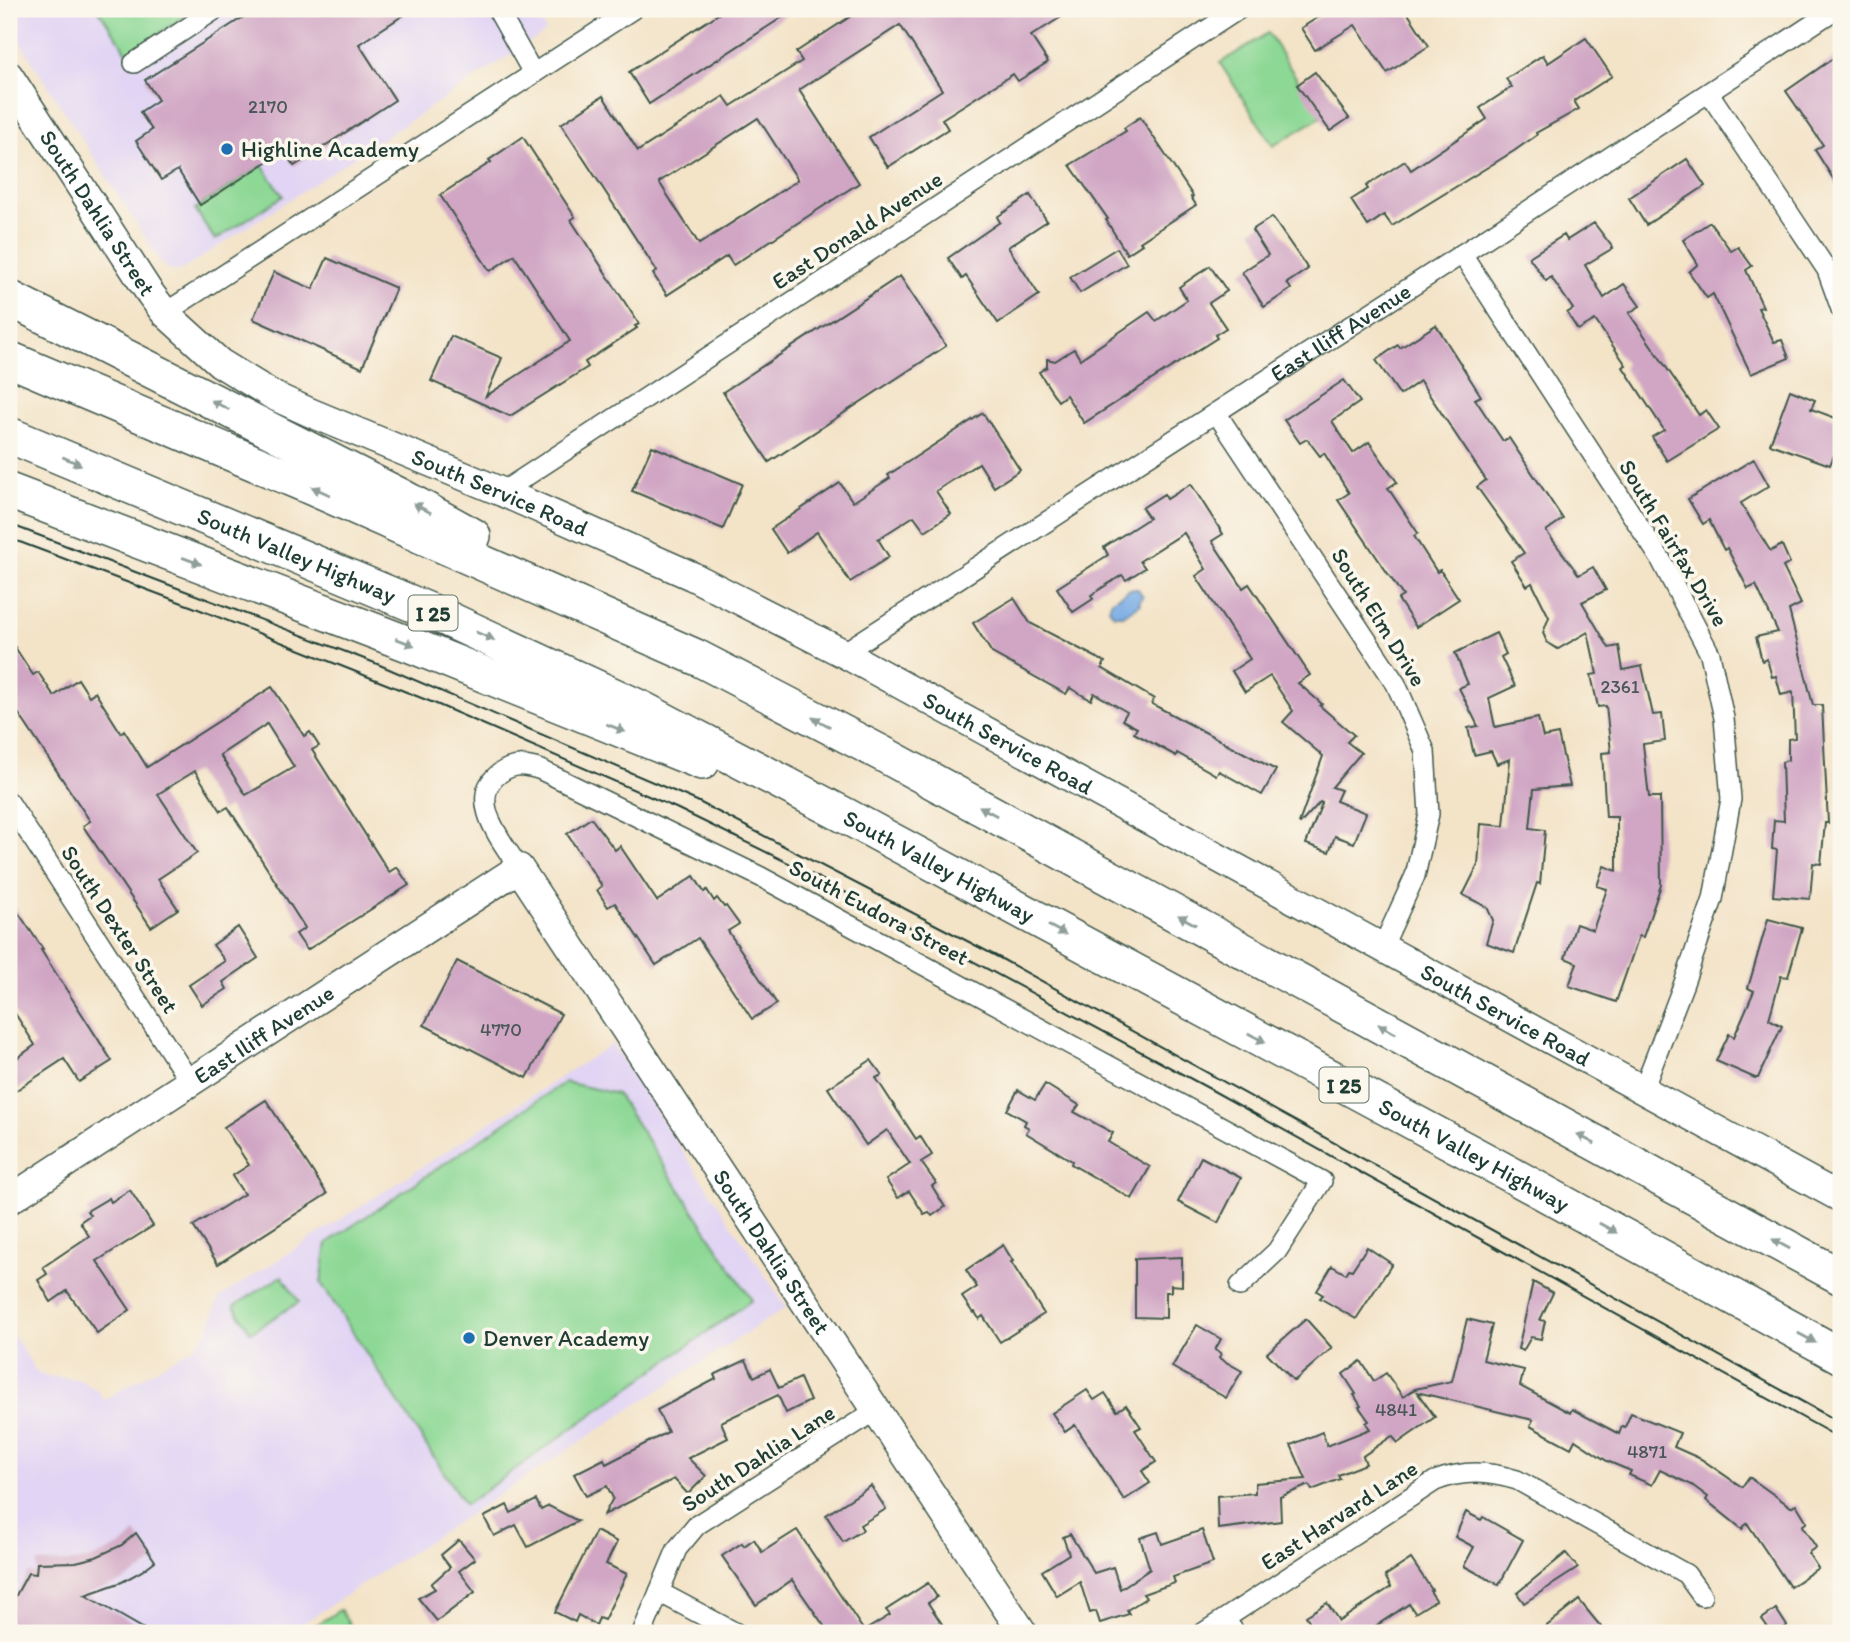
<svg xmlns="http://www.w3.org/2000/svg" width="1850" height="1642" font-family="Itim,sans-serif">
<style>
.built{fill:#e1d4f4}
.green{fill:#8dd895;stroke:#568a64;stroke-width:2}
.water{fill:#78abe4;stroke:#4c748c;stroke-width:2}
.building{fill:#d0a6c4;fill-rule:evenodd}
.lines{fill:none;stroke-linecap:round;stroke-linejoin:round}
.street-casing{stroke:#3f564a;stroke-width:22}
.secondary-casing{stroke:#3f564a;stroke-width:31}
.highway-casing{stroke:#3f564a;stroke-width:38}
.street{stroke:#fff;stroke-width:19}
.secondary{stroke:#fff;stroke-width:28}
.highway{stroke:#fff;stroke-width:35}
.tram{stroke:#1f3d34;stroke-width:2}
.oneway{fill:#8f9e9a}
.poi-dot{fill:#1f6fb2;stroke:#fbf7ec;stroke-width:2.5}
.labels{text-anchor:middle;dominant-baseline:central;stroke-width:7;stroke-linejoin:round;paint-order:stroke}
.number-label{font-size:19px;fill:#4b5758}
.shield{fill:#fbf7ec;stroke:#61756b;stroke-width:2}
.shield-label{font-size:21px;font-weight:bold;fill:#1f3d34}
.poi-label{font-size:23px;fill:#1f3d34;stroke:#fbf7ec;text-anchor:start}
.street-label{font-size:23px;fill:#1f3d34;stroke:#fbf7ec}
</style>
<rect width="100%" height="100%" fill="#fbf7ec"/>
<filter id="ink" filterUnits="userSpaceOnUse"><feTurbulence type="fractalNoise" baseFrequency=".0143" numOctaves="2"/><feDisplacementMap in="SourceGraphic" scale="14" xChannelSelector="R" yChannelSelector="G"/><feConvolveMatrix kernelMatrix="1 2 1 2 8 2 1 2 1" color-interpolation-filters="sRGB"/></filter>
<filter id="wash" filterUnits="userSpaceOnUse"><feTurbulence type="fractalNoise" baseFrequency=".00686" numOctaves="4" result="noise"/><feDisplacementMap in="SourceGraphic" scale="28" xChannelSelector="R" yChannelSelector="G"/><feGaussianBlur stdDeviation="1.57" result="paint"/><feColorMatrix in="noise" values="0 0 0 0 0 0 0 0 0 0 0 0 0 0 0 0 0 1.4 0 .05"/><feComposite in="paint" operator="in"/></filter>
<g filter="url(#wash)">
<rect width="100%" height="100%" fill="#f3e3c7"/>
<g class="built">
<polygon points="26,9 532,9 547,31 182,270 173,271 164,267 9,25 9,20"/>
<polygon points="612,1044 786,1307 288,1633 9,1633 9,1328 37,1373 44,1376 78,1379 97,1390 104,1400 194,1347 208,1330 219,1298"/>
</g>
<g class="green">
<polygon points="98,9 196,9 128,54"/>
<polygon points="1268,33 1321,117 1273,146 1220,63"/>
<polygon points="262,165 283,196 215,240 195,209"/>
<polygon points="565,1082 617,1094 752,1300 465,1505 321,1283 327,1243"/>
<polygon points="282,1276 299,1302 251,1332 234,1306"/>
<polygon points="340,1610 355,1633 304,1633"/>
</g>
<polygon class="water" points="1130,589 1138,589 1143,597 1139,602 1140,604 1123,615 1114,615 1109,608 1112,600"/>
<g id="blocks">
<g class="building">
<polygon points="256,9 413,9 359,44 395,100 294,166 284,151 200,205 178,170 161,180 136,141 152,130 140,112 158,100 145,80"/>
<polygon points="726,9 795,9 649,104 629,72"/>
<path d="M862,9H1074L1031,36L1048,62L1018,81L1013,74L942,119L948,129L888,167L869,137L942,90L900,25L799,90L859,183L733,265L727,256L667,295L653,274L657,271L561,124L603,96L638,151L724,96L731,106L802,61L796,52ZM758,118L798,180L699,244L659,182Z"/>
<polygon points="1332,9 1405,9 1429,46 1387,73 1355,25 1315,50 1301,28"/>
<polygon points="1586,38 1612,76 1574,101 1579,109 1536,133 1537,135 1514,151 1392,226 1384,215 1368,226 1351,200 1368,189 1366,186 1405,161 1411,170 1487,119 1480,108 1512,87 1506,79 1543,55 1548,63"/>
<polygon points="1841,53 1841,191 1815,150 1823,145 1786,91"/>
<polygon points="1315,72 1349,118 1330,131 1297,85"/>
<polygon points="1140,117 1193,196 1191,197 1196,205 1140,242 1142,244 1127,254 1106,220 1108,219 1070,165 1126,131 1124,128"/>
<polygon points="523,137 575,217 571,220 639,324 635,326 637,328 585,362 588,367 510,416 431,381 451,336 502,358 486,396 570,341 514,255 490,271 440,195 491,162 489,160"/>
<polygon points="1687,159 1705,186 1646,225 1629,198"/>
<polygon points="1030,195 1047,221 1008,247 1039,295 998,323 966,276 962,279 948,258 1000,222 997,217"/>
<polygon points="1272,217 1308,269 1287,283 1291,289 1264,307 1242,272 1268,255 1252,230"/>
<polygon points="1710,222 1731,251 1738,247 1752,266 1746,270 1763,307 1758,308 1774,342 1782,340 1789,358 1751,374 1713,294 1707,298 1689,272 1698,264 1683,240"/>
<polygon points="1594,223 1613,248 1585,265 1604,298 1624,284 1640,306 1629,313 1699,415 1706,410 1719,429 1667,461 1652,437 1664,430 1623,367 1626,365 1595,320 1578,330 1567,313 1573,309 1551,277 1546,281 1529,257 1564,235 1567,240"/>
<polygon points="1117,248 1127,264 1080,293 1070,277"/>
<polygon points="327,258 396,288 362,368 253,319 274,272 313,289"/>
<polygon points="1210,266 1227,291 1209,303 1226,328 1215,335 1217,338 1084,423 1066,395 1058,401 1039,372 1047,367 1047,359 1055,361 1074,349 1080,359 1149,312 1156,321 1187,300 1179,287"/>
<polygon points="900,276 946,346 769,462 723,392"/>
<polygon points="1436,325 1481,396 1475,399 1503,441 1509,438 1563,519 1546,531 1579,575 1593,567 1606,590 1582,602 1609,648 1619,646 1623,670 1642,666 1653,715 1662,714 1665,741 1643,744 1649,797 1660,797 1661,885 1643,937 1639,936 1616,1002 1569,986 1577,963 1565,958 1576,924 1593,930 1607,889 1597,886 1604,866 1617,871 1617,817 1606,817 1602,753 1611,752 1606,706 1598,707 1591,675 1597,674 1588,632 1558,649 1547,642 1543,633 1549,617 1532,583 1527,586 1511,561 1524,553 1477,487 1486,480 1420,381 1400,395 1376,360 1398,345 1400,348"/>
<polygon points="1344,380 1360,402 1332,421 1353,453 1369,442 1397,482 1388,488 1418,533 1414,536 1437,572 1440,570 1459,599 1416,627 1398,599 1403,596 1338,500 1349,493 1324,453 1320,456 1307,439 1300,443 1284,420"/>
<polygon points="1790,390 1815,400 1811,409 1841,420 1841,439 1830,465 1770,444"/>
<polygon points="983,413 1020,470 994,487 979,463 936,491 951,514 925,531 914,516 878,539 889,557 850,582 817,532 787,553 771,529 840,483 853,502 890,478 888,475"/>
<polygon points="652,446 742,484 723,529 632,491"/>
<polygon points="1754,459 1769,486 1741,503 1769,549 1771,551 1782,545 1790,563 1783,567 1801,604 1789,610 1813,705 1822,705 1828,823 1825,823 1821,864 1813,863 1810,899 1773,896 1777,850 1772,849 1774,820 1784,821 1782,762 1788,760 1788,739 1795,738 1793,692 1781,695 1776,676 1772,677 1767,659 1762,661 1756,637 1778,632 1756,585 1748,589 1727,548 1724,550 1709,520 1703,524 1688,499"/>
<polygon points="1191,484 1223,534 1212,541 1243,588 1249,584 1310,675 1298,683 1322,704 1320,706 1354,735 1347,742 1361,753 1332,787 1341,790 1336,801 1366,813 1354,843 1335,836 1329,852 1306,844 1322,803 1320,802 1300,824 1299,823 1323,756 1283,722 1293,711 1270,676 1245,692 1232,671 1250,659 1196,576 1206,569 1184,533 1140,561 1145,568 1126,580 1122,575 1091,595 1093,599 1073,612 1057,588 1108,555 1104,547 1149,518 1142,508 1164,494 1167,499"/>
<polygon points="1014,598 1030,623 1105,662 1102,668 1154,699 1152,704 1276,770 1262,795 1219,771 1216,775 1177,753 1176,756 1134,733 1137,728 1122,720 1127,712 1094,693 1091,700 1070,688 1066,694 992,653 973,623"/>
<polygon points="1496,633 1506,654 1501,657 1515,686 1489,698 1495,727 1538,718 1543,737 1558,734 1570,786 1534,789 1530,828 1545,830 1540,884 1537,883 1514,953 1486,943 1493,920 1487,907 1463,895 1478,865 1481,824 1504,826 1510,759 1497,764 1491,751 1474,755 1468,728 1478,726 1459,688 1468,684 1455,653"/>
<path d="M9,638L33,675L38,672L54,696L78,679L89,696L95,692L121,733L124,730L147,767L272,687L304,736L310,732L319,746L312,750L389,872L397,867L409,885L307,950L296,934L305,928L228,807L221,811L195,771L158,794L197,853L158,879L178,909L151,927L83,826L90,821L9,699ZM267,724L294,767L246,795L220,755Z"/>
<polygon points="591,818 615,850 620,846 657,901 694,876 704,892 707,890 714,901 717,898 724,907 726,906 739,924 728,931 777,1004 752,1019 698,938 656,965 615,903 608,907 597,890 602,886 567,834"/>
<polygon points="9,899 43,949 41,950 112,1061 79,1082 64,1059 9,1095 9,1064 35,1045 9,1004"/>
<polygon points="1768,919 1802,928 1788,977 1781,976 1769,1019 1782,1026 1758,1078 1755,1078 1716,1061 1729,1034 1734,1037 1754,991 1748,988"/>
<polygon points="238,927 258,958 223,982 227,989 202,1005 189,985 225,961 213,945"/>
<polygon points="457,961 561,1014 527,1078 424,1025"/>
<polygon points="871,1060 882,1075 876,1078 916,1139 920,1136 932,1155 921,1162 936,1183 932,1186 945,1207 932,1216 929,1212 924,1214 909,1191 898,1198 886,1180 910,1164 887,1130 866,1145 828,1088"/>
<polygon points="1045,1084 1079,1105 1074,1112 1113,1133 1108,1142 1150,1167 1132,1199 1071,1164 1072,1161 1026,1133 1029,1128 1024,1125 1026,1121 1007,1110 1018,1090 1035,1100"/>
<polygon points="266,1100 327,1194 218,1264 193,1226 244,1194 232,1176 249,1165 224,1127"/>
<polygon points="1201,1157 1241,1178 1218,1223 1178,1202"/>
<polygon points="130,1190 153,1226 97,1261 130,1310 97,1333 67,1291 51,1302 38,1280 47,1274 43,1267 89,1236 80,1222 90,1215 87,1211 109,1198 111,1202"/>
<polygon points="1003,1245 1013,1261 1011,1262 1044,1314 1000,1342 983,1316 979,1319 975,1312 973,1313 962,1297 977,1287 966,1270"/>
<polygon points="1367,1247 1392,1264 1356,1319 1320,1298 1323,1295 1317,1291 1332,1266 1346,1274 1349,1269 1352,1270"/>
<polygon points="1182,1257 1182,1286 1171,1285 1171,1292 1166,1292 1166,1318 1135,1317 1135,1259"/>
<polygon points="1533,1282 1553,1293 1540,1320 1545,1321 1541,1339 1531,1337 1523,1351 1518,1349"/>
<polygon points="1306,1319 1332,1348 1294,1381 1267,1353"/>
<polygon points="1467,1319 1492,1325 1483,1360 1524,1370 1520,1386 1570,1413 1572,1409 1619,1434 1622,1426 1625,1427 1631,1413 1680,1433 1674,1447 1701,1459 1742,1487 1749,1477 1791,1507 1796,1504 1807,1522 1802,1526 1816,1547 1808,1553 1818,1568 1790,1587 1747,1523 1742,1529 1706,1500 1708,1497 1692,1485 1660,1470 1652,1485 1629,1475 1631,1471 1607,1461 1575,1440 1571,1448 1530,1426 1533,1420 1417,1392 1435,1417 1398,1443 1392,1436 1363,1456 1366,1464 1338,1475 1340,1479 1312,1490 1309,1485 1280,1497 1281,1521 1218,1529 1217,1496 1255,1493 1255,1483 1306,1479 1291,1445 1322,1432 1327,1446 1370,1429 1366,1423 1369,1421 1359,1407 1361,1406 1354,1395 1356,1394 1343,1374 1361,1361 1374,1381 1386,1373 1403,1397 1415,1389 1452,1381"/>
<polygon points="1197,1325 1221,1339 1215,1350 1221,1353 1219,1358 1242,1371 1226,1398 1172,1367"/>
<polygon points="746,1360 754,1377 770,1369 779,1388 800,1378 810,1401 786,1413 778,1395 721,1422 728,1438 688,1458 706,1476 688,1494 674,1479 604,1515 613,1498 607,1486 586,1496 574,1474 604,1459 606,1464 668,1432 657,1410 716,1379 714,1375"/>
<polygon points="1087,1390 1094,1400 1105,1393 1117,1411 1126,1405 1141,1427 1135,1430 1156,1462 1142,1471 1150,1483 1124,1500 1075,1425 1065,1432 1052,1413"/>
<polygon points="871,1486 886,1509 860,1525 863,1530 843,1542 826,1515"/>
<polygon points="536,1500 541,1510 549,1506 578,1521 528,1547 516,1525 494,1536 484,1517 507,1505 511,1513"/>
<polygon points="1466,1512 1481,1520 1483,1517 1523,1540 1499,1585 1464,1566 1474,1547 1455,1537"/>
<polygon points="797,1530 864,1631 890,1615 886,1610 928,1583 937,1597 928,1603 948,1633 829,1633 792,1580 756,1605 722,1556 742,1543 744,1546 754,1539 762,1552"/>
<polygon points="1202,1530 1213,1563 1173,1577 1175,1583 1143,1594 1146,1598 1127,1610 1129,1614 1100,1623 1096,1611 1090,1613 1080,1582 1057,1596 1042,1571 1069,1554 1063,1537 1070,1534 1094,1573 1113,1567 1120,1589 1150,1569 1140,1538 1158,1532 1162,1544"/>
<polygon points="596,1531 617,1542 606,1564 627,1574 604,1620 599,1618 596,1625 578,1615 575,1622 555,1612"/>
<polygon points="136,1533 155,1561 142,1571 122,1582 85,1595 151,1633 9,1633 9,1608 28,1573 36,1574 37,1563 76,1562 96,1557 122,1545"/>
<polygon points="459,1540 475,1559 459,1571 475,1592 437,1621 418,1598 435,1589 431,1584 450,1567 441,1555"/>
<polygon points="1566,1553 1578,1568 1524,1603 1517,1593"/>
<polygon points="1411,1559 1432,1590 1430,1591 1436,1600 1415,1613 1409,1604 1365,1633 1317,1633 1306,1616 1327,1603 1339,1621 1391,1587 1385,1576"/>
<polygon points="1579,1600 1606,1633 1538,1633"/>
<polygon points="1776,1609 1787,1626 1777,1633 1772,1633 1762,1619"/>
</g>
</g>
</g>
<g filter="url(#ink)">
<use href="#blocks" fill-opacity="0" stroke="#3f564a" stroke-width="2"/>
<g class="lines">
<g class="street-casing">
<g id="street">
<polyline points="497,9 533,73"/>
<polyline points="134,63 216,9"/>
<polyline points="1709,93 1827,270 1841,309"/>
<polyline points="1462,254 1660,558 1710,654 1724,718 1731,799 1713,899 1684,983 1643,1090"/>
<polyline points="165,313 633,9"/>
<polyline points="1217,414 1396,684 1425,751 1429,814 1415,876 1383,946"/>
<polyline points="502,492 1239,9"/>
<path id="s1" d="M843,653L1462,254L1836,9"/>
<polyline points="9,802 190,1082"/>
<path d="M519,868C503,842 465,799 500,773C514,763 525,765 541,770L761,877L1322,1181L1277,1251L1240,1286"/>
<polyline points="659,1592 736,1633"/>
<polyline points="1225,1619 1235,1633"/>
<polyline points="642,1633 677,1549 697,1525 875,1411"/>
<path d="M1203,1633L1435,1481C1464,1470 1487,1471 1517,1480L1686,1574L1702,1596"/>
</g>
</g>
<g class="secondary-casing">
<g id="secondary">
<path id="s2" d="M9,76L149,292L165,313L220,363L274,396L309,412L502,492L692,576L843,653L1841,1198"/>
<path id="s3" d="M9,1200L519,868L1023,1633"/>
</g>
</g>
<g class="highway-casing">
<g id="highway">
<polyline points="9,298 400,496 473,536"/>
<polyline points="9,359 304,484 698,658 881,753 1841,1277"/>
<path id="s4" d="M9,435L439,615L644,710L846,816L1510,1174L1841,1356"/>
<polyline points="9,491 411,645 702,762"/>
</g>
</g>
<use href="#street" class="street"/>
<use href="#secondary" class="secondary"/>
<use href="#highway" class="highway"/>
<g class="tram">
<polyline points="9,524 375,663 697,801 1000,958 1841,1423"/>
<polyline points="9,538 193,607 434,703 676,808 817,877 1208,1088 1841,1439"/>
</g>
</g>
<defs><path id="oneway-solid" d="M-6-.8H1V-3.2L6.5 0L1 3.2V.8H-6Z" transform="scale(1.75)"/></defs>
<g class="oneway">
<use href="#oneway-solid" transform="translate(220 405) rotate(-153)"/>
<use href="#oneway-solid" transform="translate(72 461) rotate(23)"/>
<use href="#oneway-solid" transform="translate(321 491) rotate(-156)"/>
<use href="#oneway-solid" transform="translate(422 508) rotate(-151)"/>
<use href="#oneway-solid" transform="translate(192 561) rotate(20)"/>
<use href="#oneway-solid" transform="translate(485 636) rotate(24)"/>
<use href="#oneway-solid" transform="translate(405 642) rotate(21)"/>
<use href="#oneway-solid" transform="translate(821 722) rotate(-153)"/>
<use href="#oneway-solid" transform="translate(616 728) rotate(22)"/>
<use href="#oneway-solid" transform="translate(988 811) rotate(-151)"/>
<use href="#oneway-solid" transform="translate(1187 920) rotate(-151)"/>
<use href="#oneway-solid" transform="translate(1057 930) rotate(28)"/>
<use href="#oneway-solid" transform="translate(1387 1029) rotate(-151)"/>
<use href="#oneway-solid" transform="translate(1257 1038) rotate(28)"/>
<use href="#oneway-solid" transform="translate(1586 1139) rotate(-151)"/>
<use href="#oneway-solid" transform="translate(1608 1228) rotate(29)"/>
<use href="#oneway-solid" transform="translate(1781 1244) rotate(-151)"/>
<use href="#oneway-solid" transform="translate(1807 1338) rotate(29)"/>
</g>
</g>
<g class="poi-dot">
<circle cx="227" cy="149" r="7"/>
<circle cx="469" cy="1338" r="7"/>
</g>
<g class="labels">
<g class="number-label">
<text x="268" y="106">2170</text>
<text x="1620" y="686">2361</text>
<text x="501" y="1029">4770</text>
<text x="1396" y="1409">4841</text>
<text x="1647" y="1451">4871</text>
</g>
<g class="shield">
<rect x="408.5" y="595.5" width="49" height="35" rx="5"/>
<rect x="1319.5" y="1067.5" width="49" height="35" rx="5"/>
</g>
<g class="shield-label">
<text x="433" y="613">I 25</text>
<text x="1344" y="1085">I 25</text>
</g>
<g class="poi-label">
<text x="241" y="149">Highline Academy</text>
<text x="483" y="1338">Denver Academy</text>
</g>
<g class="street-label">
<text stroke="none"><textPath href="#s2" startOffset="163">South Dahlia Street</textPath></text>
<text transform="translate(857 230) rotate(-33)">East Donald Avenue</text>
<text stroke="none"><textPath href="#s1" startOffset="592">East Iliff Avenue</textPath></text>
<text stroke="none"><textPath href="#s2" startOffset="667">South Service Road</textPath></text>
<text transform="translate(1674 543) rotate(59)">South Fairfax Drive</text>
<text stroke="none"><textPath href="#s4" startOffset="312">South Valley Highway</textPath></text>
<text transform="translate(1379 617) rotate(58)">South Elm Drive</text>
<text stroke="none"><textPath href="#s2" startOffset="1234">South Service Road</textPath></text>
<text stroke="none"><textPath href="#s4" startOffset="1026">South Valley Highway</textPath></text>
<text transform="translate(879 912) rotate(28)">South Eudora Street</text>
<text transform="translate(120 929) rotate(57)">South Dexter Street</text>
<text stroke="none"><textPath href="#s2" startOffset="1801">South Service Road</textPath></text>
<text stroke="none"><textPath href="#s3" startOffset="304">East Iliff Avenue</textPath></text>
<text stroke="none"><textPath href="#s4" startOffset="1634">South Valley Highway</textPath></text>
<text stroke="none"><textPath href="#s3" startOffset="1068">South Dahlia Street</textPath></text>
<text transform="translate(758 1458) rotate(-33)">South Dahlia Lane</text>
<text transform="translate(1339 1515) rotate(-33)">East Harvard Lane</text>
</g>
</g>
<rect width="1850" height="1642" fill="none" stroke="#fbf7ec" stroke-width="35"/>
</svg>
